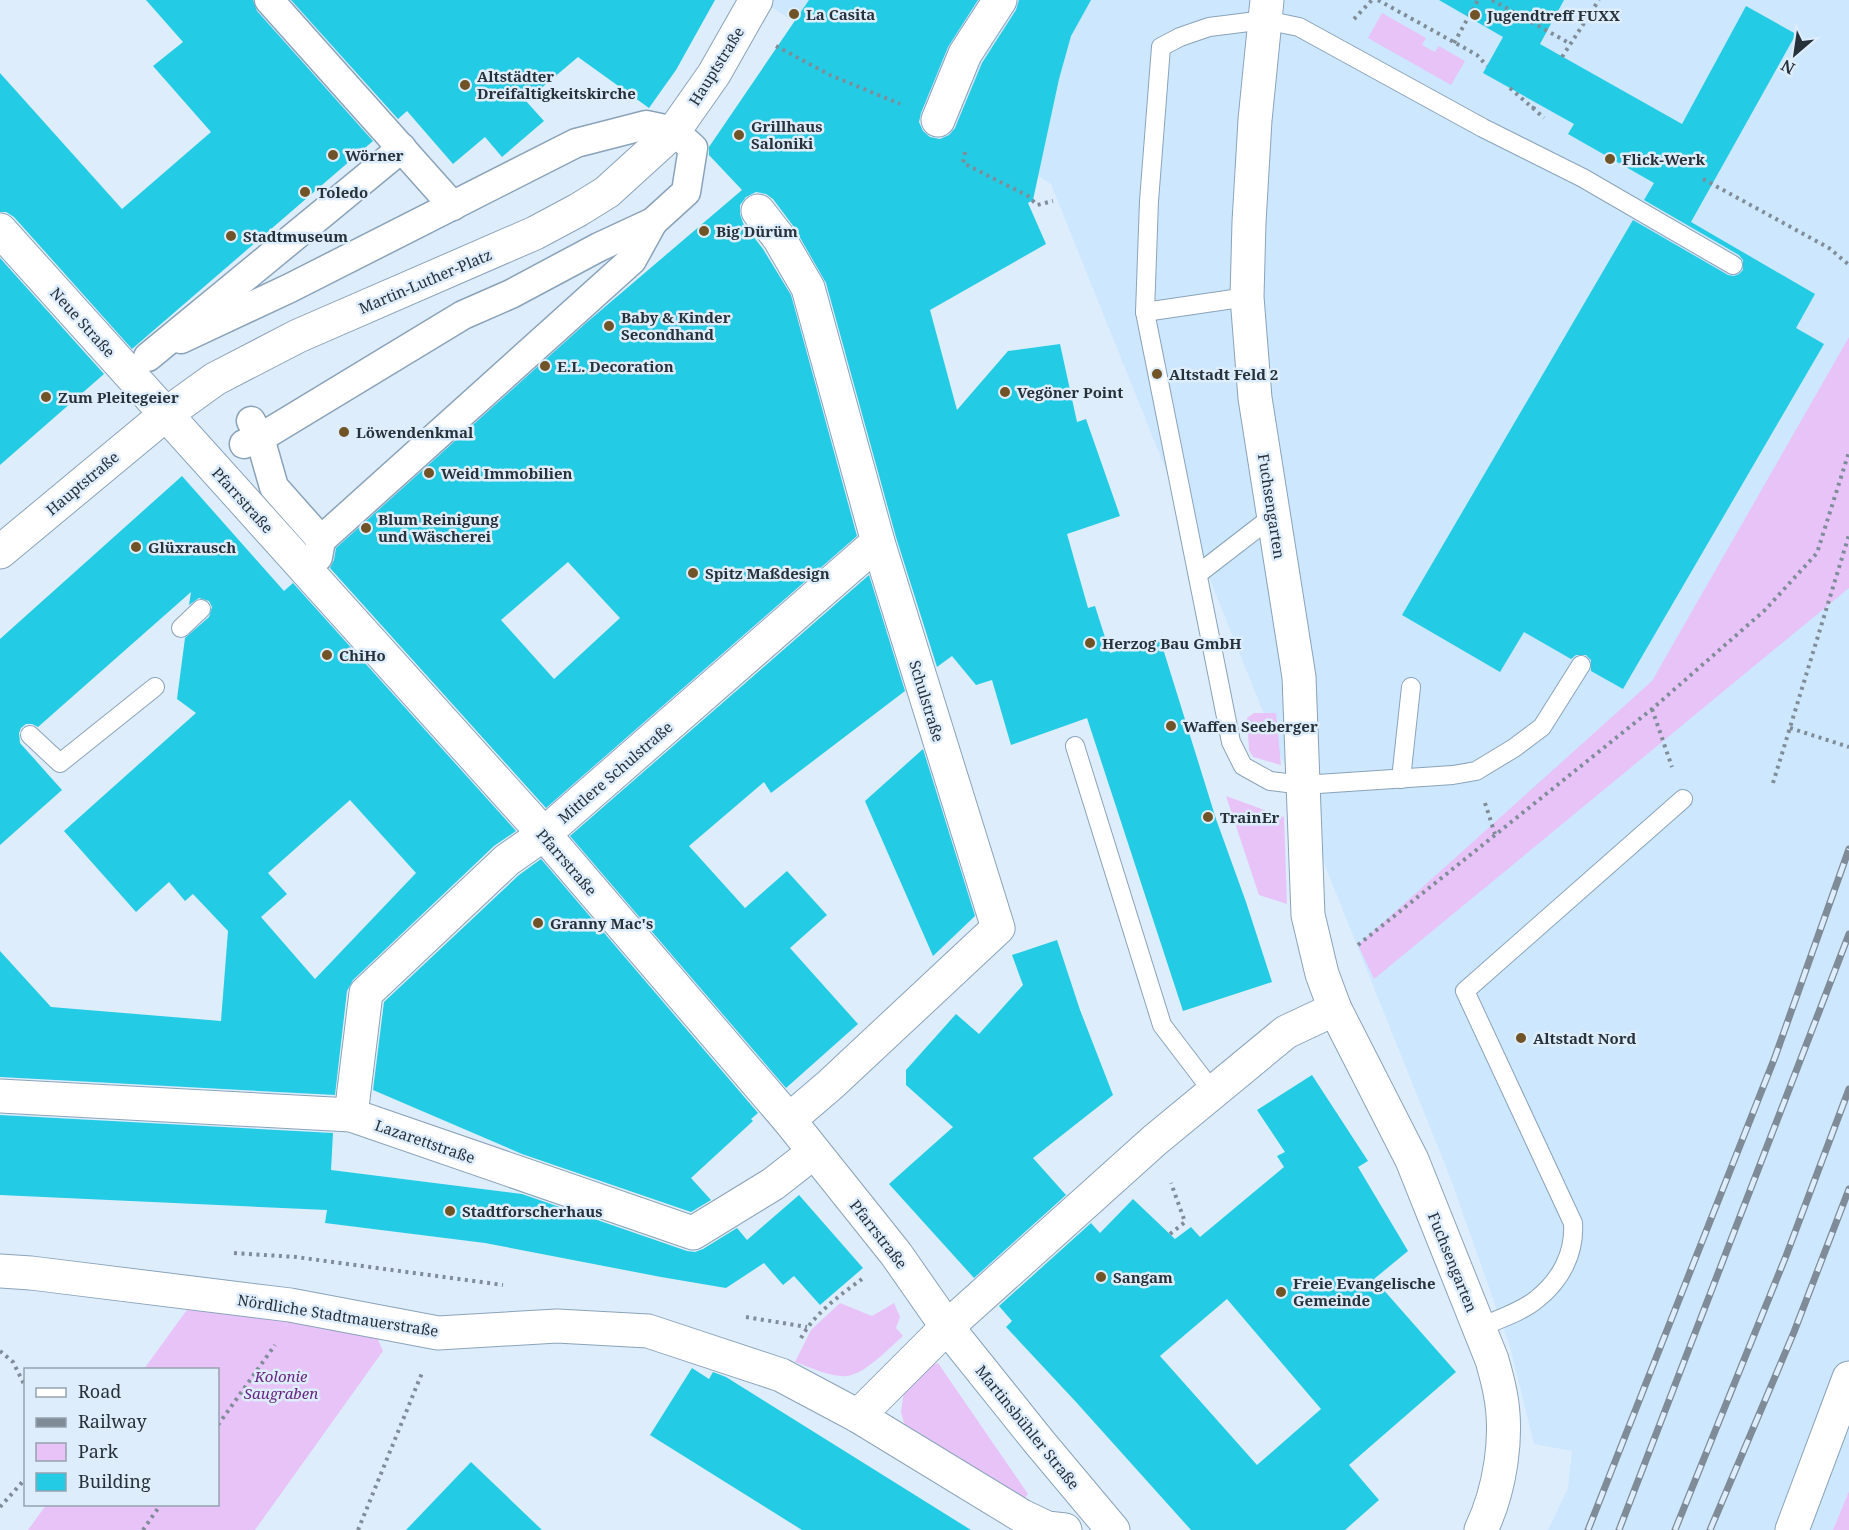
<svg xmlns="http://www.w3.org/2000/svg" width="1849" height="1530" font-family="'Noto Serif',serif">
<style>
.built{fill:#cde7fe}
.green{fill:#e7c3f8}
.building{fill:#24cbe5;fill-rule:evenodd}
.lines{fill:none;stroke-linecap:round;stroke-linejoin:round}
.service-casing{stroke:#8aa3b9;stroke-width:20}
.pedestrian-casing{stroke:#8aa3b9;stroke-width:31}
.minor-casing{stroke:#8aa3b9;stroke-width:35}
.tertiary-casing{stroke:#8aa3b9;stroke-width:35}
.path{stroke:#808d99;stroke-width:4;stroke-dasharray:3 4.5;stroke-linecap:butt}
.service{stroke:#fff;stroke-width:18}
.pedestrian{stroke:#fff;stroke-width:28}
.minor{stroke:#fff;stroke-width:33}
.tertiary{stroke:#fff;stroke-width:33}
.rail-casing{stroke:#7f8c98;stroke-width:7}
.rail{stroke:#deedfc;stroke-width:4.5;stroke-dasharray:14;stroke-linecap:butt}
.poi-dot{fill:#715328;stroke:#deedfc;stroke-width:2}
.labels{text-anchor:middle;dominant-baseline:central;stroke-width:5;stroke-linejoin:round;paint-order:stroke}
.poi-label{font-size:15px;font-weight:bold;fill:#27313a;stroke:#deedfc;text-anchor:start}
.street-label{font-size:15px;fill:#27313a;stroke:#deedfc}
.park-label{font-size:15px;font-style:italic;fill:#6a2484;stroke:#deedfc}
</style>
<rect width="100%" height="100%" fill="#deedfc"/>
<polygon class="built" points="760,0 1849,0 1849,1491 1833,1530 1548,1530 1568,1488 1572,1451 1534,1444 1510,1347 1450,1177 1051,184"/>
<g class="green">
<polygon points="1382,13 1426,38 1422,45 1435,52 1439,46 1465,61 1451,85 1368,38"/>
<polygon points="1849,337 1849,588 1374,979 1358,945 1652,681"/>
<polygon points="1254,713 1276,713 1281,765 1253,757 1249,750 1247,718"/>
<polygon points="1226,796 1284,817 1287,904 1259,895"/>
<path d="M840,1303L872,1316L894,1303L900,1317L896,1328L903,1336C888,1349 861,1379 841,1376C825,1375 810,1367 795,1362L811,1330Z"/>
<polygon points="189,1307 376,1335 383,1351 255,1530 28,1530 46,1505 218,1504 218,1370 144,1369"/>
<polygon points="938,1363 1028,1494 1024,1499 910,1432 904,1423 901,1412 904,1391 930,1365"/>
<polygon points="1849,1491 1849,1530 1833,1530"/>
</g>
<g class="building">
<polygon points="146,0 253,0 257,11 373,141 132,349 14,217 6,212 0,212 0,73 122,209 211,132 153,66 183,42"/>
<polygon points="291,0 715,0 676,70 649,108 578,57 526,101 544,121 502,157 485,137 453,164 407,111 398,119"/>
<path d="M809,0H978L948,47L921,113L919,122L923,131L930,137L940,139L949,135L955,128L982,63L1016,10L1019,0H1091L1071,36L1059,79L1033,200L1028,203L1046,244L930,310L957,410L1008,351L1060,344L1077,422L1086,419L1120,516L1067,534L1088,608L1095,606L1110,653L1160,639L1216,819L1246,902L1272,982L1183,1011L1087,718L1011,745L992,680L976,685L952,656L937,667L896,537L826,283L794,227L773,199L766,194L756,192L746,197L740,205V214L743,223L763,249L791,295L857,536L546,808L330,568L334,560L336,548L586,323L742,190L709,155V147ZM568,562L620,618L554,679L501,620Z"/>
<polygon points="1439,0 1564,0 1540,44 1682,124 1746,6 1796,34 1691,222 1815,294 1796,328 1824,344 1623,689 1591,671 1591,660 1586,655 1576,655 1571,659 1524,632 1500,672 1402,615 1633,220 1728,275 1734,276 1739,274 1743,270 1743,260 1739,255 1644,200 1654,183 1568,134 1574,124 1483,73 1503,37"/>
<polygon points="0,258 104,374 0,465"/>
<path d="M182,476L284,591L293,583L516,831L494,846L353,980L347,991L335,1095L0,1077V951L51,1007L221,1021L228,931L193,894L185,901L169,882L136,912L64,831L196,713L177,699L185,638L209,617L212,607L209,601L199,598L189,605L191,592L38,727L32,724H26L21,728L19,733L20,743L62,790L0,845V639ZM350,800L416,873L315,979L261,917L287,894L268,873Z"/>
<polygon points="869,575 905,691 771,793 764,782 689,846 745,908 787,871 827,915 790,948 858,1024 786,1088 570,836"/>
<polygon points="923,749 975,916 933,956 865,801"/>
<polygon points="541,859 758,1113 751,1119 753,1121 691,1178 711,1200 691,1212 522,1154 373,1090 384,1002 519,875"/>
<polygon points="1057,940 1080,1010 1113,1095 1033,1158 1066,1195 974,1278 889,1184 953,1127 906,1085 906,1070 956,1014 979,1034 1023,985 1012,955"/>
<path d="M1312,1075L1368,1161L1358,1167L1408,1251L1374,1279L1456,1372L1349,1465L1379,1500L1345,1530H1191L1076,1402L1006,1327L1012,1321L999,1306L1091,1223L1100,1233L1133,1199L1175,1239L1191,1227L1200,1237L1284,1167L1277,1156L1285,1152L1257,1110ZM1227,1299L1321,1409L1257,1465L1160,1356Z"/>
<polygon points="0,1115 333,1133 331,1170 522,1194 687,1251 695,1252 703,1249 737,1228 747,1240 799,1195 863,1268 820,1305 794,1276 783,1285 764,1263 726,1288 661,1277 485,1243 325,1223 327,1210 0,1195"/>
<polygon points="692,1368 709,1379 713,1372 726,1377 971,1530 802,1530 650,1435"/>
<polygon points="471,1462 542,1530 406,1530"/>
</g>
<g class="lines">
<g class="service-casing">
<g id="service">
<polyline points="1145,312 1247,297"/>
<polyline points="1198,574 1273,516"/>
<polyline points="181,628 201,609"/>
<polyline points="1581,665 1542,727 1514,748 1476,771 1453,775 1303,785 1270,781 1243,766 1231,742 1145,312 1149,201 1161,47 1180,37 1209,27 1265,20 1299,27 1483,128 1583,178 1733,265"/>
<polyline points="30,735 60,763 155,687"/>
<polyline points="1075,746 1162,1025 1213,1092"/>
<polyline points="1401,779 1411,687"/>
<path d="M1479,1328C1498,1319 1522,1312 1537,1299C1561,1280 1575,1253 1573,1223L1465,991L1683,799"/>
</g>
</g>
<g class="pedestrian-casing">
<g id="pedestrian">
<polyline points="269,0 453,206"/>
<polyline points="181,339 290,288 576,143 646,125 674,131 693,148 686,192 653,222 599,247 511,294 463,315 260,438 244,444"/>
<polyline points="148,357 402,148"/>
<polyline points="251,421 260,438 274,487 321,540 318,557"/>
<polyline points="321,540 632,260 653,222"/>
</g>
</g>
<g class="minor-casing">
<g id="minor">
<path d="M1267,0L1255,120L1249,222L1247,297L1255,398L1299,677L1308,915L1322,974L1335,1009L1412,1160L1492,1360C1495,1371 1498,1381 1500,1392C1509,1436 1500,1490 1481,1530"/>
<polyline points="938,120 965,54 1000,0"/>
<polyline points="758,211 779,238 808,288 878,542 998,928 830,1085 789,1120"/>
<polyline points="165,415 215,379 298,336 535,233 578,210 607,192 674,131 714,74 756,0"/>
<polyline points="0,1096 351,1115 693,1233 773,1184 814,1152"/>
<polyline points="351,1115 366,993 507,860 544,834 878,542"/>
<polyline points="0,1271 31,1273 290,1305 438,1333 557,1326 648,1331 781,1375 858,1416 1022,1516 1047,1528 1065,1530"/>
<polyline points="858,1416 947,1327 1155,1140 1286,1032 1335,1009"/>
<polyline points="1792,1530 1849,1378"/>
</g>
</g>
<g class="tertiary-casing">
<g id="tertiary">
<polyline points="0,230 544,834 789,1120 896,1254 947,1327 1040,1443 1113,1530"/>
<polyline points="0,552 165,415"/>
</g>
</g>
<g class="path">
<polyline points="1378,0 1477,55 1487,66"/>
<polyline points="1492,0 1569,43"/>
<polyline points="1354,19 1372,0"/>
<polyline points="1454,43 1478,0"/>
<polyline points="776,46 830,75 900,104"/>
<polyline points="1562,57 1599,0"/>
<polyline points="1510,88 1544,118"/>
<polyline points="1533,109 1536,102"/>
<polyline points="965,152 963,163 1028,196 1037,205 1053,201"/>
<polyline points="1703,179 1829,248 1848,264 1849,267"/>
<polyline points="1652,709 1672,767"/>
<polyline points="1790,728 1849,747"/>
<polyline points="1773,783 1849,535"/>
<polyline points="1485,803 1495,834"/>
<polyline points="1358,945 1652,709 1765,610 1817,553 1849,452"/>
<polyline points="1170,1234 1185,1222 1171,1183"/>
<polyline points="234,1253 296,1257 503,1285"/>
<polyline points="746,1317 807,1327"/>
<path d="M801,1338C814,1314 840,1295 862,1279"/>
<polyline points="0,1351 13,1362 26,1388"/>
<polyline points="218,1425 275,1345"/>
<polyline points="0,1507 26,1478"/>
<polyline points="143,1530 161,1504"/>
<polyline points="358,1530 422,1373"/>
</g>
<use href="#service" class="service"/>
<use href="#pedestrian" class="pedestrian"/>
<use href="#minor" class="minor"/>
<use href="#tertiary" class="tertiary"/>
<g class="rail-casing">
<g id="rail">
<polyline points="1588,1530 1775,1057 1849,849"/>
<polyline points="1619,1530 1849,934"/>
<polyline points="1675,1530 1786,1256 1849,1089"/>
<polyline points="1710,1530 1794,1332 1849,1189"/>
</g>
</g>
<use href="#rail" class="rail"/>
</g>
<g class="poi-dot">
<circle cx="794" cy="14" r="6"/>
<circle cx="1475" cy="15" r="6"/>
<circle cx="465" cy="85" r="6"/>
<circle cx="739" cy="135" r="6"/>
<circle cx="333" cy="155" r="6"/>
<circle cx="1610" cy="159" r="6"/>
<circle cx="305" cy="192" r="6"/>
<circle cx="704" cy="231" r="6"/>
<circle cx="231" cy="236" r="6"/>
<circle cx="609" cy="326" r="6"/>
<circle cx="545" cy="366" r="6"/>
<circle cx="1157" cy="374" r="6"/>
<circle cx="1005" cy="392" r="6"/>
<circle cx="46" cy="397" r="6"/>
<circle cx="344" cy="432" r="6"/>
<circle cx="429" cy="473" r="6"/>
<circle cx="366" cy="528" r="6"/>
<circle cx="136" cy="547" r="6"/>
<circle cx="693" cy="573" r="6"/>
<circle cx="1090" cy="643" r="6"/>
<circle cx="327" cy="655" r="6"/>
<circle cx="1171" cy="726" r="6"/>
<circle cx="1208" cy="817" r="6"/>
<circle cx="538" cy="923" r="6"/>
<circle cx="1521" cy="1038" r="6"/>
<circle cx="450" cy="1211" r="6"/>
<circle cx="1101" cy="1277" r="6"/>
<circle cx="1281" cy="1292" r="6"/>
</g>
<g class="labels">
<g class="poi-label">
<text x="806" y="14">La Casita</text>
<text x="1487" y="15">Jugendtreff FUXX</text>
<text x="477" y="76">Altstädter<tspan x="477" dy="17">Dreifaltigkeitskirche</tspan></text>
<text x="751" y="126">Grillhaus<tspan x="751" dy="17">Saloniki</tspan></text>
<text x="345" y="155">Wörner</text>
<text x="1622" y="159">Flick-Werk</text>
<text x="317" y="192">Toledo</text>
<text x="716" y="231">Big Dürüm</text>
<text x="243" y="236">Stadtmuseum</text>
<text x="621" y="317">Baby &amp; Kinder<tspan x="621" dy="17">Secondhand</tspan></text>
<text x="557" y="366">E.L. Decoration</text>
<text x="1169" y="374">Altstadt Feld 2</text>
<text x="1017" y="392">Vegöner Point</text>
<text x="58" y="397">Zum Pleitegeier</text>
<text x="356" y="432">Löwendenkmal</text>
<text x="441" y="473">Weid Immobilien</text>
<text x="378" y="519">Blum Reinigung<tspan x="378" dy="17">und Wäscherei</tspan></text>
<text x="148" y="547">Glüxrausch</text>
<text x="705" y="573">Spitz Maßdesign</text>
<text x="1102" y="643">Herzog Bau GmbH</text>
<text x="339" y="655">ChiHo</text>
<text x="1183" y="726">Waffen Seeberger</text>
<text x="1220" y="817">TrainEr</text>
<text x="550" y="923">Granny Mac's</text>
<text x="1533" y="1038">Altstadt Nord</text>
<text x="462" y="1211">Stadtforscherhaus</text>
<text x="1113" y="1277">Sangam</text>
<text x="1293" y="1283">Freie Evangelische<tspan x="1293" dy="17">Gemeinde</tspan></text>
</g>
<g class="street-label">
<text transform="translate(716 66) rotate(-58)">Hauptstraße</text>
<text transform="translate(425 281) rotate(-23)">Martin-Luther-Platz</text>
<text transform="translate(83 322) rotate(48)">Neue Straße</text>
<text transform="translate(82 483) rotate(-40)">Hauptstraße</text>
<text transform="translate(243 500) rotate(48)">Pfarrstraße</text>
<text transform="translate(1272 506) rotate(81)">Fuchsengarten</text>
<text transform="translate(927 701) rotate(73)">Schulstraße</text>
<text transform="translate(615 772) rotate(-41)">Mittlere Schulstraße</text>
<text transform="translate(567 862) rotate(49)">Pfarrstraße</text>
<text transform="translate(425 1141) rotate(19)">Lazarettstraße</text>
<text transform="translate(879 1234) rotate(52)">Pfarrstraße</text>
<text transform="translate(1453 1262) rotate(68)">Fuchsengarten</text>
<text transform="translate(338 1315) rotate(9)">Nördliche Stadtmauerstraße</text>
<text transform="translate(1028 1427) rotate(51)">Martinsbühler Straße</text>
</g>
<g class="park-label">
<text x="281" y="1376">Kolonie<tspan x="281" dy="17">Saugraben</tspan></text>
</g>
</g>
<rect x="24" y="1368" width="195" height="138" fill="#deedfc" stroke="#95a2ae" stroke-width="1.5"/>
<rect x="36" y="1388" width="30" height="9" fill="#ffffff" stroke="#95a2ae" stroke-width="1.5"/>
<text x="78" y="1398" font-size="18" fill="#27313a">Road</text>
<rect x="36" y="1418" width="30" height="9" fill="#7f8c98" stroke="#95a2ae" stroke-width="1.5"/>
<text x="78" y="1428" font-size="18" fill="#27313a">Railway</text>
<rect x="36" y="1443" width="30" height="18" fill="#e7c3f8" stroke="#95a2ae" stroke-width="1.5"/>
<text x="78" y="1458" font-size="18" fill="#27313a">Park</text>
<rect x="36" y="1473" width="30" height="18" fill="#24cbe5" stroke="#95a2ae" stroke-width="1.5"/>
<text x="78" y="1488" font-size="18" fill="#27313a">Building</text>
<g transform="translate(1795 54) rotate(209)" stroke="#deedfc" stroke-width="4.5" paint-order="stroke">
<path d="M0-4.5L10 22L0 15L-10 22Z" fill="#27313a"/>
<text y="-9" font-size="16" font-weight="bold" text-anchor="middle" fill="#27313a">N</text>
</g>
</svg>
